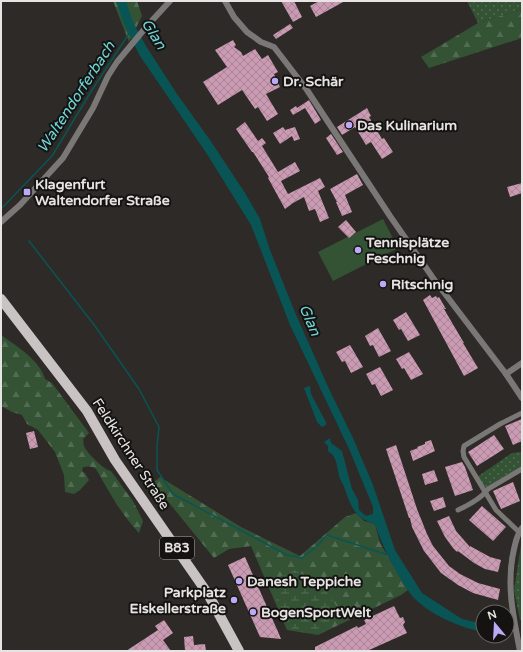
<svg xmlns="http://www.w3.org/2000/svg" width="523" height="652" font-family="'Varela Round',sans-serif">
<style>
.grass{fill:url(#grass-dots)}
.forest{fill:url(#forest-firs)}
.wetland{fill:url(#wetland-marsh)}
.green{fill:#345335}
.water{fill:#095555}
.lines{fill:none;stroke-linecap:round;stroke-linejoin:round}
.stream{stroke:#095555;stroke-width:1.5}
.building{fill:url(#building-cross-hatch)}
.pedestrian{stroke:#7a7777;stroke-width:5}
.minor{stroke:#7a7777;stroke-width:6}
.primary{stroke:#c9c4c3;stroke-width:10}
.poi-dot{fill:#bcaaf6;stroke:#141312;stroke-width:1.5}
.labels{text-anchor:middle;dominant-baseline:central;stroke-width:4;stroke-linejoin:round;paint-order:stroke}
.shield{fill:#141312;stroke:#a8a5a4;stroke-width:1}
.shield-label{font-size:13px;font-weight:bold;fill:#e7e4e3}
.poi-label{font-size:14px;font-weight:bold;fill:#e7e4e3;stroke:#141312;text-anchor:start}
.street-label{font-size:14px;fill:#e7e4e3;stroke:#141312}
.water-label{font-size:15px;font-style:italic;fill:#6fd6d7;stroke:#141312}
</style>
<defs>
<pattern id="grass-dots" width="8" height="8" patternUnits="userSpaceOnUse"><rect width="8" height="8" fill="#345335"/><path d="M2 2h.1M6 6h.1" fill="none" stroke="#516c52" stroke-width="1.8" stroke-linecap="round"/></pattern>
<pattern id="forest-firs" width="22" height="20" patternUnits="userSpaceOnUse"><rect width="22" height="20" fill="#345335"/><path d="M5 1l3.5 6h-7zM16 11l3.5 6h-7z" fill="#516c52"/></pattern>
<pattern id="wetland-marsh" width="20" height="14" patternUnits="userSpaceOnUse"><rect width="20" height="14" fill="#345335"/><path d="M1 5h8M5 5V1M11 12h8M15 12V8" fill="none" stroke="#516c52"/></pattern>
<pattern id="building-cross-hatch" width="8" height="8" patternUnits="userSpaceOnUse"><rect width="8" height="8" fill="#ca99b2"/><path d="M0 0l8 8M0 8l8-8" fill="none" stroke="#a98496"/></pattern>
</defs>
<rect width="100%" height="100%" fill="#2d2a27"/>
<g class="grass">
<polygon points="467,1 522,1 522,9 478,23"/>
<polygon points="522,452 522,467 486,487 482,485 477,477 512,453"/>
<polygon points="522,539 522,621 520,620 514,590"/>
</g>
<g class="forest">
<polygon points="113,1 137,1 142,16 129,42"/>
<polygon points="522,9 522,38 429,68 421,57 478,23"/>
<path d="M1,335C16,346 40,360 45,379L52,383L89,433L83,439C84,442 83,444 84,446C87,453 104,470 111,471L133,501L143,521L139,533C121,514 109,492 96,469C92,466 89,466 83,467L82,471L85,473L89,480L80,490L74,494L65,492L64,475L55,452L38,430L27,424L22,415L12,412L1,406Z"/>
<polygon points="160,477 241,527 300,556 345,517 356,513 364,521 375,524 380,543 408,590 401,595 318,635 287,630 251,546 229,549 214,558 153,483"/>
</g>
<polygon class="wetland" points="295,570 323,586 337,607 331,626 317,633 288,628 277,604 273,580"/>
<polygon class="green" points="383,219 398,248 333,281 318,252"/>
<g class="water">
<path d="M116,1H126L133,22L146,46L177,94L210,140L245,193L260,219L270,250L294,310L329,389L353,438L373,485L395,550L422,593L462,619L483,624V632C461,628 431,615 415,599C399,581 382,546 375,524C354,518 351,506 344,487C343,483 340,480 339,476C337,467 337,456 328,451V446L324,442L330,438L331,443L342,451L352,489L358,500L359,510L366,516L373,514V507L350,451L290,325L251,225L207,154L140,56L124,24Z"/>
<polygon points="310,386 311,394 326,422 326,425 322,427 317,422 304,388"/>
</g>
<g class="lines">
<g class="stream">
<polyline points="1,209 52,156 92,90 130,32"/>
<polyline points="29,241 95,326 139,389 159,427 157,446 157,470 173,494 287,555 302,558 317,546 327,535 388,555"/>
</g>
</g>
<g class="building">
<polygon points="281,1 294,1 302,17 293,22"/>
<polygon points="319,1 345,1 316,17 310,6"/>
<polygon points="290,24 293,28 276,39 273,35"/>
<polygon points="233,40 236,45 234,47 241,52 243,56 255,49 262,59 268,55 278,72 274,74 280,87 266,94 278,114 267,121 258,107 255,109 242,90 218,105 203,82 227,67 215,50"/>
<polygon points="309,100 321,120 315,124 305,108 293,115 290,110 296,106 297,108"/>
<polygon points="367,108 371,116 369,117 382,139 384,138 393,152 382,159 371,142 366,145 355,127 342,135 337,127"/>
<polygon points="245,122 258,141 262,138 266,143 262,146 278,172 295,162 300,171 281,181 288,194 320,178 325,187 318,191 329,218 320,222 315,209 309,211 304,197 293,203 285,209 268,178 269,177 253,152 252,152 236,129"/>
<polygon points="283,127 285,130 295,127 300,139 294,141 292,136 280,144 273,133"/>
<polygon points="331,134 343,152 337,155 326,138"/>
<polygon points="357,174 363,185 345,195 352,212 342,216 336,202 337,202 330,189"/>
<polygon points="522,183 522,193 510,197 507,187"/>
<polygon points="346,220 356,232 349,238 338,227"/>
<polygon points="430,295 432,298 436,296 437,298 439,297 446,309 444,309 464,343 463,343 478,368 464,376 423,300"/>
<polygon points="406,312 420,335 408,341 401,329 399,330 393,320"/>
<polygon points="378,328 391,351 379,357 373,345 370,346 365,336"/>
<polygon points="350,345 363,367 351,373 345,361 342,362 336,352"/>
<polygon points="409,352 423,374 411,380 404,368 402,369 396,359"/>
<polygon points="380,367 393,390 381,396 375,384 372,385 366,374"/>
<polygon points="522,419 522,441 513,445 505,426"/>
<polygon points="34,431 38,447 30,449 26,433"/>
<polygon points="494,435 504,449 477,466 468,452"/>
<polygon points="431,440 435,451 413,461 410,451 418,448 417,447 425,444 425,442"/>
<polygon points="396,445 417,509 427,534 433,546 449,566 460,574 478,583 500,589 498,600 473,593 458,585 441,573 424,551 412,527 410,518 409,518 386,449"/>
<polygon points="462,462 465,467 473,490 455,496 445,467"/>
<polygon points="434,470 438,481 425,485 422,474"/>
<polygon points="513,482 520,501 501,509 493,491"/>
<polygon points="443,497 446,507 434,511 430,501"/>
<polygon points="482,506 506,527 493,541 469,520"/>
<polygon points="449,516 456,531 470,547 470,546 490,557 501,560 498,572 485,569 474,563 458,551 457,552 453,548 445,537 437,521"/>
<polygon points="245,557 279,634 281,639 260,637 228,565"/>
<polygon points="394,606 400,618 403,617 405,622 403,625 407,633 367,651 315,651 315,647 357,626 358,628 366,624 364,620"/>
<polygon points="164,620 173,633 163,640 171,651 126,651 158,630 155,626"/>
<polygon points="193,636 194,645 205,644 206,651 185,651 184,637"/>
</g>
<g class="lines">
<g class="pedestrian">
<path d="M458,510C469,505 481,499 488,489L522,469"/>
<polyline points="519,532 496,510 464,457 463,451 464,446 500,424 522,413"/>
</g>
<g class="minor">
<polyline points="225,1 234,17 247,32 261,42 274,47 307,90 390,216 433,278 506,374 522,398"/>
<polyline points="1,222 20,205 63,158 93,108 108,76 117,62 147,26 170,1"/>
<polyline points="506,374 522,363"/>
<path d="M520,651C513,616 506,583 514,549C516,541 517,534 522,528"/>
</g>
<polyline class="primary" points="1,299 87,411 115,460 208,594 239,651"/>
</g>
<g class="poi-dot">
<circle cx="275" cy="81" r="4"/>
<circle cx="349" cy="125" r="4"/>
<rect x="23" y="188" width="8" height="8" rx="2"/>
<circle cx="358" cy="250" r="4"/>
<circle cx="383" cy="284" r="4"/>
<circle cx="239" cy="581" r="4"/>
<circle cx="234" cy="600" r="4"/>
<circle cx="253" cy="612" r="4"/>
</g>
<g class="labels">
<rect class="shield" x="160" y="537" width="34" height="22" rx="3"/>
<g class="shield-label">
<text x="177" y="548">B83</text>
</g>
<g class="poi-label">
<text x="283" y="81">Dr. Schär</text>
<text x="357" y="125">Das Kulinarium</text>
<text x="35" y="184">Klagenfurt<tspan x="35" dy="16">Waltendorfer Straße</tspan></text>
<text x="366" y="242">Tennisplätze<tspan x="366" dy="16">Feschnig</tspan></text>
<text x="391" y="284">Ritschnig</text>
<text x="247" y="581">Danesh Teppiche</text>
<text x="226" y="592" text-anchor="end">Parkplatz<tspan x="226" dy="16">Eiskellerstraße</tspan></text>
<text x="261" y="612">BogenSportWelt</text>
</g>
<g class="street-label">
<text transform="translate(131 454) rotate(57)">Feldkirchner Straße</text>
</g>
<g class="water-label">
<text transform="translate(154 34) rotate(58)">Glan</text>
<text transform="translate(76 97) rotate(-57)">Waltendorferbach</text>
<text transform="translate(310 320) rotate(67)">Glan</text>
</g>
</g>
<rect width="523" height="652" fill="none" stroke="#e7e4e3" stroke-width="4"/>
<g transform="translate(495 624) rotate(342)"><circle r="19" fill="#141312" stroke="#686766"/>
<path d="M0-3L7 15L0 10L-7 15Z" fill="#bcaaf6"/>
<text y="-6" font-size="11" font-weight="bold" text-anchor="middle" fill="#e7e4e3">N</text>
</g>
</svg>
